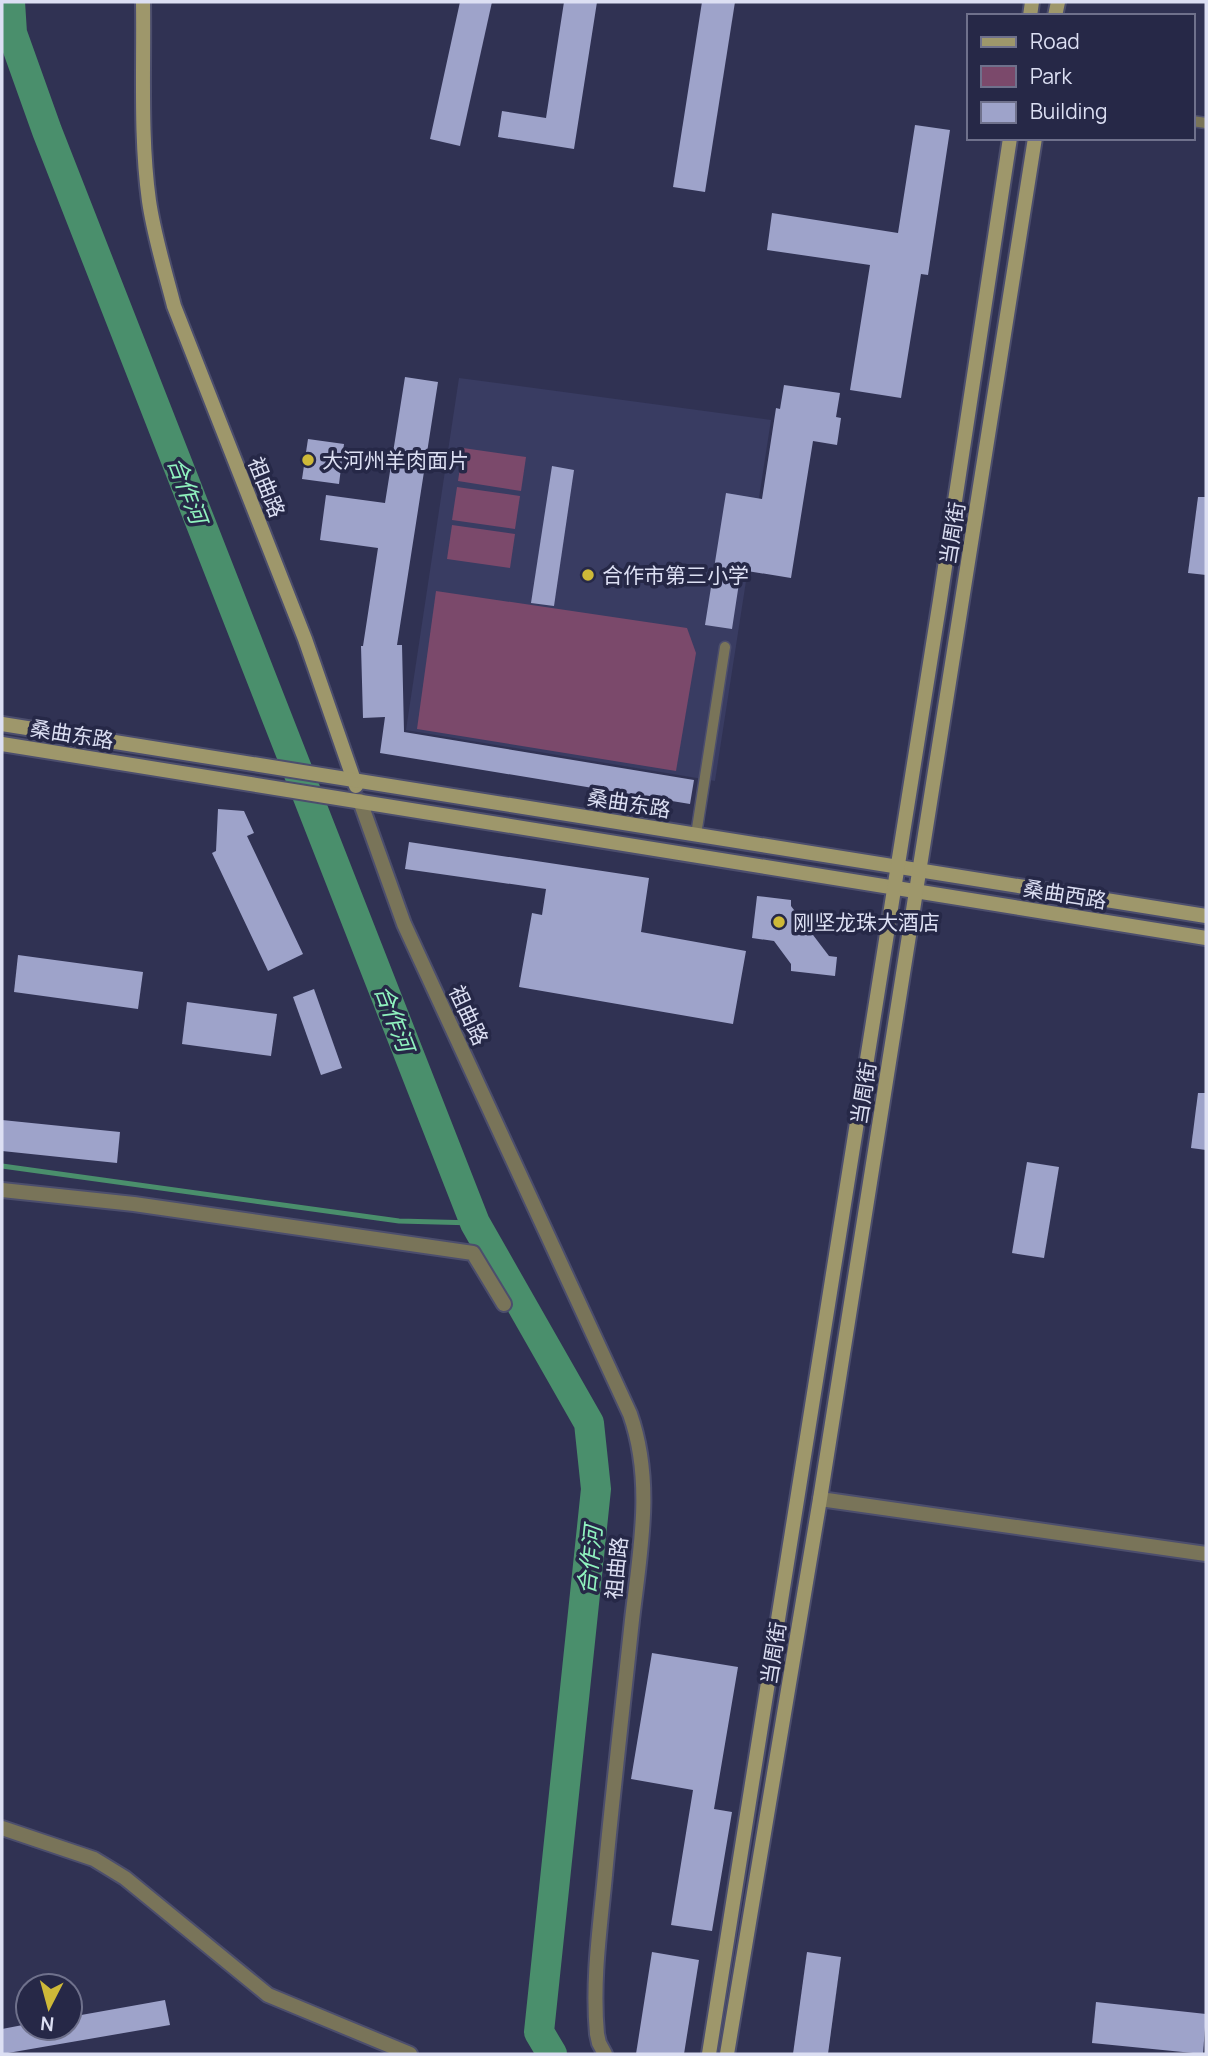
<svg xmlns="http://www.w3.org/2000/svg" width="1208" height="2056" font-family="Manrope,'Noto Sans SC',sans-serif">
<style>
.built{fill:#393c62}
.green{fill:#7b496b}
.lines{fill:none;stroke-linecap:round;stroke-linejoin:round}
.stream{stroke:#4a8f6c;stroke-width:5}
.river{stroke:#4a8f6c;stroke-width:30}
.building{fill:#9ea3ca}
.lane-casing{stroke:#4c4e6d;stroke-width:13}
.street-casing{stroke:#4c4e6d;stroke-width:18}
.secondary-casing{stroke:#4c4e6d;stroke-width:18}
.lane{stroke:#797459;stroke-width:10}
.street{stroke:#797459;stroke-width:14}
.secondary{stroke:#9e976b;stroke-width:14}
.poi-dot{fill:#ceb938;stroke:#262847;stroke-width:2.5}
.labels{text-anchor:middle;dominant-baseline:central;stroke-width:7;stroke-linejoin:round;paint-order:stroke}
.poi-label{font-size:21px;fill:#dcdff3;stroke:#262847;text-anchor:start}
.street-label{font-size:21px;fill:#dcdff3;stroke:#262847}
.water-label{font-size:23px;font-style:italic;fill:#90f3bf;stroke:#262847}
</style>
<rect width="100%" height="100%" fill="#303253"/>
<polygon class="built" points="459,378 771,420 715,781 406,730"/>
<g class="green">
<polygon points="463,448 526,457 521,491 458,481"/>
<polygon points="457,487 520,496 515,529 452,520"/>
<polygon points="452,525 515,534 510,568 447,559"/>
<polygon points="436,591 687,628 696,653 676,771 417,729"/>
</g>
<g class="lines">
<polyline class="stream" points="2,1166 399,1221 475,1223"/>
<polyline class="river" points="10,2 12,33 47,131 475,1223 589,1423 596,1489 539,2032 552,2054"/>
</g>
<g class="building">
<polygon points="460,2 492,2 460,146 430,139"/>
<polygon points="564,2 597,2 574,149 498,137 502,111 546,118"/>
<polygon points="702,2 735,2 705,192 673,187"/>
<polygon points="915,125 950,130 928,275 921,274 901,398 850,390 870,265 767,250 772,213 898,233"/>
<polygon points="405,377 438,382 397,645 402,645 404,732 694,780 690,804 380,753 385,717 363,718 361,646 363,646 378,548 320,540 326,495 385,503"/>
<polygon points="784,385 840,393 836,417 841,418 837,445 813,441 791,578 741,570 732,629 705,625 726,493 762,499 776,408 780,409"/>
<polygon points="308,439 344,444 339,484 302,479"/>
<polygon points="552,466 574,470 554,606 531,603"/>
<polygon points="1198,497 1206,497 1206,575 1188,573"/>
<polygon points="218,809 244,811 254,833 247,836 303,954 268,971 212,853 216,851"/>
<polygon points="409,842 649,878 641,932 746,951 733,1024 519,987 532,913 542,915 546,889 405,869"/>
<polygon points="757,896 791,900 791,906 829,956 837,957 835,976 791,971 791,964 774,941 752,938"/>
<polygon points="18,955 143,972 138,1009 14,992"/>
<polygon points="314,989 342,1068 321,1075 293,997"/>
<polygon points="187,1002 277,1014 271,1056 182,1044"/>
<polygon points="1198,1093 1206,1093 1206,1150 1191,1148"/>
<polygon points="2,1120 120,1132 117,1163 2,1151"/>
<polygon points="1027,1162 1059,1167 1044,1258 1012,1253"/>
<polygon points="652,1653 738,1667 714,1809 732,1812 712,1931 671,1925 693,1790 631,1779"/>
<polygon points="652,1952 699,1960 684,2054 636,2054"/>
<polygon points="807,1952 841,1957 828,2054 793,2054"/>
<polygon points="165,2000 170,2025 2,2054 2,2029 28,2024 28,2028 70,2028 70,2017"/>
<polygon points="1096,2002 1206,2014 1203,2054 1092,2043"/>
</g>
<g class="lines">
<g class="lane-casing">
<g id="lane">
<polyline points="1192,121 1206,123"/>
<polyline points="696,835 725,647"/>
</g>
</g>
<g class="street-casing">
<g id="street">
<path d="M360,801L404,924L630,1414C654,1482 640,1551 632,1620C623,1705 613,1790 605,1875C600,1928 592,1981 597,2034L599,2043L605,2054"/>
<polyline points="2,1190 134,1204 473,1253 504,1304"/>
<polyline points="820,1499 1206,1554"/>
<polyline points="2,1828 94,1859 125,1878 268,1995 410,2054"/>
</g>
</g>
<g class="secondary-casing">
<g id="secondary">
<path d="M143,2C144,68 140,136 149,201C154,236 165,271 174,306L305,639L356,786"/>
<polyline points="1030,16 1032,2"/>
<polyline points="1055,16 1058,2"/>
<polyline points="2,724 1206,916"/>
<polyline points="2,744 1206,938"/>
<polyline points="709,2054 940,600 1010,138"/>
<polyline points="727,2054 820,1499 1035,138"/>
</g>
</g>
<use href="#lane" class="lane"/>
<use href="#street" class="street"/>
<use href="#secondary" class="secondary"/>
</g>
<g class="poi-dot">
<circle cx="308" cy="460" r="7"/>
<circle cx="588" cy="575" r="7"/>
<circle cx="779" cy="922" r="7"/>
</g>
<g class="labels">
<g class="poi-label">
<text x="322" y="460">大河州羊肉面片</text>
<text x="602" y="575">合作市第三小学</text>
<text x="793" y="922">刚坚龙珠大酒店</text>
</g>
<g class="street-label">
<text transform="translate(267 487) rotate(68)">祖曲路</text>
<text transform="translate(952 533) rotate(-81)">当周街</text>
<text transform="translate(72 734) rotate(9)">桑曲东路</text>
<text transform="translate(629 803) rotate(9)">桑曲东路</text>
<text transform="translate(1065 894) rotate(9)">桑曲西路</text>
<text transform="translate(469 1015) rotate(65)">祖曲路</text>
<text transform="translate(863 1093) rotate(-81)">当周街</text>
<text transform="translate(616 1568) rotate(-84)">祖曲路</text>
<text transform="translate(773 1653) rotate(-81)">当周街</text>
</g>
<g class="water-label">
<text transform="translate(188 490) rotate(69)">合作河</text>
<text transform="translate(395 1018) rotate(69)">合作河</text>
<text transform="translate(589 1560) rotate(-84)">合作河</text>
</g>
</g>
<rect width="1208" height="2056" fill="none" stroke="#dcdff3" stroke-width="7"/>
<rect x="967" y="14" width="228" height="126" fill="#262847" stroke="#6f718c" stroke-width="2"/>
<rect x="981" y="37" width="35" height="10" fill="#9e976b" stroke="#6f718c" stroke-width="2"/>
<text x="1030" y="49" font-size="21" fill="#dcdff3">Road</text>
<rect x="981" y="66" width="35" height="21" fill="#7b496b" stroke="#6f718c" stroke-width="2"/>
<text x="1030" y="84" font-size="21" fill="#dcdff3">Park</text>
<rect x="981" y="102" width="35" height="21" fill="#9ea3ca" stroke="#6f718c" stroke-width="2"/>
<text x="1030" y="119" font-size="21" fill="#dcdff3">Building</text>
<g transform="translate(49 2007) rotate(186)"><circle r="33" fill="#262847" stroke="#6f718c" stroke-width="2"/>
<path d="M0-5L12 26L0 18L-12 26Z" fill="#ceb938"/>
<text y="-10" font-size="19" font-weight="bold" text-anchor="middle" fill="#dcdff3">N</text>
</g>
</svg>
